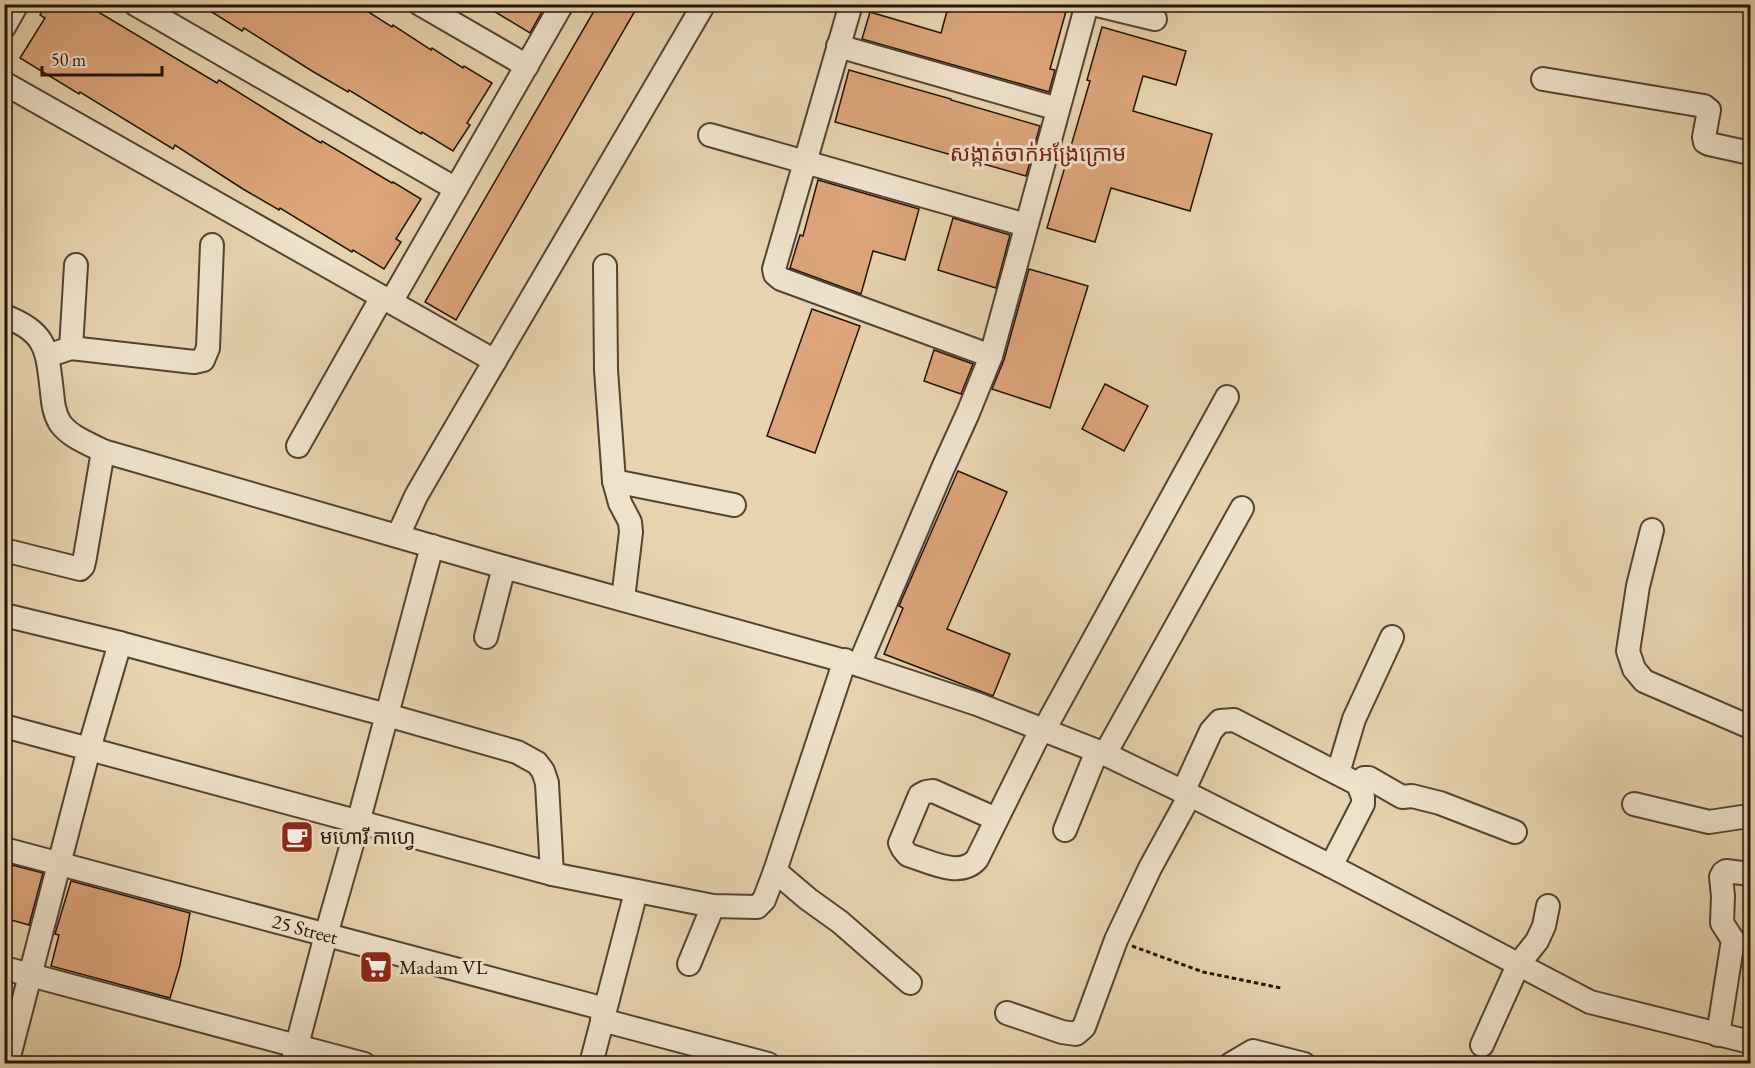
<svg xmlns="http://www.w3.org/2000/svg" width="1755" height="1068" font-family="'EB Garamond','Noto Sans Khmer',serif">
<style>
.building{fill:#dca57a;stroke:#221308;stroke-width:1.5}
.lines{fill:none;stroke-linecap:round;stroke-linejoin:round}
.minor-casing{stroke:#534332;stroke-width:26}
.path{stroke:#221308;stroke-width:3;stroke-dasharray:4.5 3;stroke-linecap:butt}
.minor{stroke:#efe2cb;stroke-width:22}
.labels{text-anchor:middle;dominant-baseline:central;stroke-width:6;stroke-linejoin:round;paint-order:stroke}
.poi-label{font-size:20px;fill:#221308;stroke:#efe2cb;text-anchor:start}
.street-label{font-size:20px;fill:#221308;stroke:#efe2cb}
.quarter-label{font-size:22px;fill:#7a1f14;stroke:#efe2cb}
</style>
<rect width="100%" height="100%" fill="#e7d3af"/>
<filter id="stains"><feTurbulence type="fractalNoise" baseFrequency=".00333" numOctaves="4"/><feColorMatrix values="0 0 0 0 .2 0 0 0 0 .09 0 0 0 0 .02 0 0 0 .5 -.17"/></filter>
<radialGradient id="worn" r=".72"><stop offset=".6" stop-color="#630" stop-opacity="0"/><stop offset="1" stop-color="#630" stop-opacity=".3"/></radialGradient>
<g class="building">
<polygon points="46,4 85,4 217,83 219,80 288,123 321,143 322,141 392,183 393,182 421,199 396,239 401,242 384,269 353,250 352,252 280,208 279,210 243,189 175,145 173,149 80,92 79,94 20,58 45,18 40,15"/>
<polygon points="199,4 356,4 392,27 393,25 431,50 432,48 463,68 464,66 492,83 467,123 470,125 453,151 422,132 421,134 349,90 348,92 312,71 244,28 242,31"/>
<polygon points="482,4 546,4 530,33"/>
<polygon points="598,4 639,4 456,320 425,302"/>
<polygon points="949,4 1068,4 1050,69 1055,70 1049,92 862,39 870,12 941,33"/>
<polygon points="1102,27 1186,51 1176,85 1143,76 1133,111 1212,134 1190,211 1111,188 1095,242 1047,228 1090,81 1087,80"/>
<polygon points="849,70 951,99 951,100 1040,126 1026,176 835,122"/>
<polygon points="818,180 919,209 905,260 873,251 861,294 790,268 800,235 803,236"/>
<polygon points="953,218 1010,235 996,288 938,270"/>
<polygon points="1029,269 1088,286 1050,408 992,389 1004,360"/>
<polygon points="812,309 860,326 815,453 767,436"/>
<polygon points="934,350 973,364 961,394 924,381"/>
<polygon points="1105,384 1148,406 1124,451 1082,429"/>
<polygon points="958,471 1007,492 947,629 1010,654 993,696 884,654 903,608 899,606"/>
<polygon points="4,863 43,873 29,925 4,918"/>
<polygon points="71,881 190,913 180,965 170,998 51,966 59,935 55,934"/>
</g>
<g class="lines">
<g class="minor-casing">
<g id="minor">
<polyline points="135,4 456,189"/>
<polyline points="420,4 527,66"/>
<polyline points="851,4 774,269 775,274 781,279 991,356"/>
<polyline points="1093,4 1155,19"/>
<polyline points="4,27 17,4"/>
<polyline points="838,46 1058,109"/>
<polyline points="1543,79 1704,106 1709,110 1704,137 1705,142 1709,144 1750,153"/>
<polyline points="4,83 495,361"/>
<polyline points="710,135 1026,225"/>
<polyline points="605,266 606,370 614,481 620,503 630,522 631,532 623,599"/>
<polyline points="391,302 562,4"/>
<path d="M4,316C48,332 47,351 52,392C53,403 54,413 60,423C70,437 88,443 103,451L504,567L859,665L977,704L1105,754L1190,795L1331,866L1590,1002L1750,1042"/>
<polyline points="71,348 76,265"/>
<polyline points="47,356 71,348 194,362 203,360 208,348 212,245"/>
<polyline points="298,446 382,297"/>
<polyline points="614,481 734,505"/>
<polyline points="1652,530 1638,586 1628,651 1634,669 1644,681 1750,727"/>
<polyline points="398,536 416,496 438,458 704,4"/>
<polyline points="4,550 80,569 83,566 85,557 103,451"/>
<polyline points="4,615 120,643 387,715 517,752 537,763 543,771 547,783 552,874"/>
<polyline points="486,637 504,567"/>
<polyline points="859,665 943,468 968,413 991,356 1087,4"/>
<polyline points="4,726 552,874 713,906 757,907 764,900 775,871 845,660"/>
<polyline points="1105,754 1242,508"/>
<polyline points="1338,773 1354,719 1392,637"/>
<polyline points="1358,784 1364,778 1369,778 1402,797 1412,796 1440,803 1515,832"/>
<polyline points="1183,792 1211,731 1220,721 1234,720 1358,784 1363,797 1363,804 1331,866"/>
<polyline points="1634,804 1709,822 1742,817 1750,819"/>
<path d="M996,819L933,791L926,792L920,795L900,843L903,849L908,855C929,861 960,879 977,859L1037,738L1044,730L1227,397"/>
<polyline points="1065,830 1097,751"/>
<polyline points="4,849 605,1009"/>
<polyline points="775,871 808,899 840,922 910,983"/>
<polyline points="689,964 713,906"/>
<polyline points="4,968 364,1064"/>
<polyline points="1007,1013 1062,1032 1076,1034 1084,1027 1116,940 1150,868 1190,795"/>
<polyline points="602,1020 768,1064"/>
<polyline points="1718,1035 1733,940 1722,923 1723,896 1721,877 1723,873 1726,871 1750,874"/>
<polyline points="1482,1045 1518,965 1537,941 1544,926 1548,906"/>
<polyline points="7,1064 89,749 120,643"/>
<polyline points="292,1064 326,935 358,823 432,546"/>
<polyline points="591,1064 636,892"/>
<polyline points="1231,1064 1253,1051 1304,1064"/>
</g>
</g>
<polyline class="path" points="1132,946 1203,972 1281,988"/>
<use href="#minor" class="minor"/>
</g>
<defs>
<g id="cafe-square" transform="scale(1.725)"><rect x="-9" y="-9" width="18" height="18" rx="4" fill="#8f2418" stroke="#efe2cb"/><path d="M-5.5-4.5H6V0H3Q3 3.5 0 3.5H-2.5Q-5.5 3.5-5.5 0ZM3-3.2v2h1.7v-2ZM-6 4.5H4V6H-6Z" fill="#fff"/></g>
<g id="supermarket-square" transform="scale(1.725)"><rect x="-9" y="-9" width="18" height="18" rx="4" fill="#8f2418" stroke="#efe2cb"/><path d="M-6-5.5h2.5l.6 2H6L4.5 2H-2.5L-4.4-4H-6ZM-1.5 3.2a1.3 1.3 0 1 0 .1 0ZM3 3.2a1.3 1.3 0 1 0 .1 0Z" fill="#fff"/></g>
</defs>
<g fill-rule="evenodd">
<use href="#cafe-square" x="297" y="837"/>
<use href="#supermarket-square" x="376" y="967"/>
</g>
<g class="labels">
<g class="poi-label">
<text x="320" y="837">មហោរី កាហ្វេ</text>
<text x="399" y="967">Madam VL</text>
</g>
<g class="street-label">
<text transform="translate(305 929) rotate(15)">25 Street</text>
</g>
<g class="quarter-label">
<text x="1038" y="153">សង្កាត់ចាក់អង្រែក្រោម</text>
</g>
</g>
<rect width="1755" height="1068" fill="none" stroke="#e7d3af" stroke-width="24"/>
<rect x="6" y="6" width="1743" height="1056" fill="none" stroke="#221308" stroke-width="3"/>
<rect x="12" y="12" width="1731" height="1044" fill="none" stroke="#221308" stroke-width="1.5"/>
<path d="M42 66v9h120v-9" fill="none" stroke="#221308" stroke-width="3"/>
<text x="51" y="66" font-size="18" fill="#221308" stroke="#efe2cb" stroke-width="4.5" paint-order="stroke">50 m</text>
<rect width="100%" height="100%" filter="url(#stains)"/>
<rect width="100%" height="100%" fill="url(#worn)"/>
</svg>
